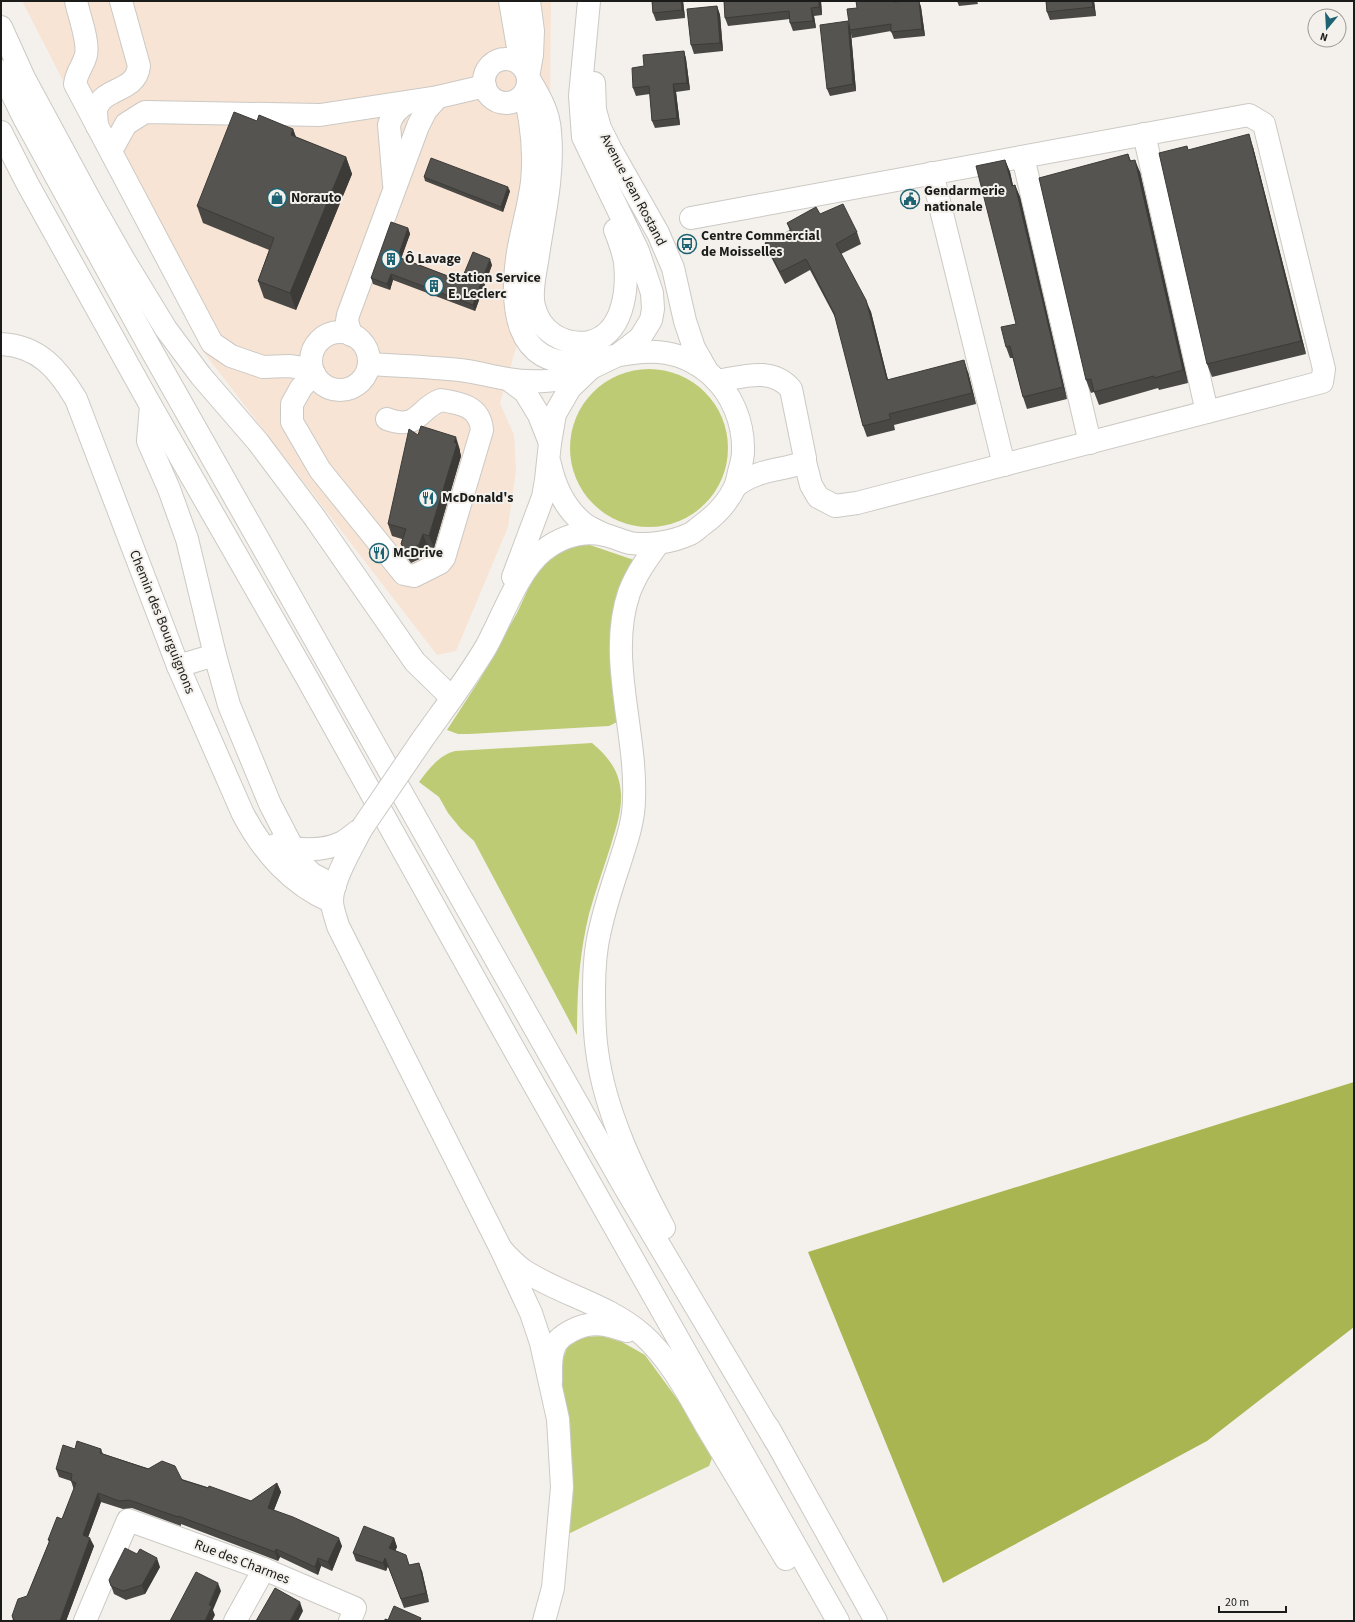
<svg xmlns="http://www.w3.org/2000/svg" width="1355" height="1622" font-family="'Source Sans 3',sans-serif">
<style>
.commercial{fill:#f7e4d4}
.green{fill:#becb75}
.forest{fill:#a8b550}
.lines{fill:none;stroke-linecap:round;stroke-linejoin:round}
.minor-casing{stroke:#ccc9c4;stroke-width:24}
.highway-casing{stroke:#ccc9c4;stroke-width:24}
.minor{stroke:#fff;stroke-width:22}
.highway{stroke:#fff;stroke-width:22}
.minor-bridge-casing{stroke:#ccc9c4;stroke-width:24;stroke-linecap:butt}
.minor-bridge{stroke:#fff;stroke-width:22}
.wall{fill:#4a4845}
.shaded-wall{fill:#3c3b38}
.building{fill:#565450;stroke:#3c3b38}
.labels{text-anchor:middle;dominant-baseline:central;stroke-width:4;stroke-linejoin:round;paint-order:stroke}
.street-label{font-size:14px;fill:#1b1b19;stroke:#f4f1ec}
.poi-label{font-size:14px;font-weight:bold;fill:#1b1b19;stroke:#f4f1ec;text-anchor:start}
</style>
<rect width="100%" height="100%" fill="#f4f1ec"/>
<polygon class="commercial" points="22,1 551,1 550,110 518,341 500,403 514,435 516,471 508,527 456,651 437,655 202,350"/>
<g class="green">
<circle cx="649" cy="448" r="79"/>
<polygon points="587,544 634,560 617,722 609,726 469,734 458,734 447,730 480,679 517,613 536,572 543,560 566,546"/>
<path d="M592,743C609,757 620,772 621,794C622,812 615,831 610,848C603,870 595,892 589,914C579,955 577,994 577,1035L474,841L461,829L448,813L439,797L419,782C428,770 439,755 455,751Z"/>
<polygon points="602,1336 622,1342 645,1355 683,1407 712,1458 709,1466 566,1535 561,1365 568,1345 581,1337"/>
</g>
<polygon class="forest" points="1354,1082 1354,1327 1207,1441 943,1583 808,1252"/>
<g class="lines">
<g class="minor-casing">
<g id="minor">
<path d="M76,1C79,16 89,41 86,55C83,67 77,70 75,84L212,343L231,356L263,367L289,366L303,368L314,373L301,388L292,404V422L320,470L404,574L414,576L440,563L444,558L482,430C480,406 460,403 441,400C418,408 419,431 387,419"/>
<polyline points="510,1 521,65"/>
<path d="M529,1L533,31L532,55L528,77C538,94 549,111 550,132C554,173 544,215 538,255C536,271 530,291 534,306C537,319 543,328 554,335C565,342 576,344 589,342C623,335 628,291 625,262C623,251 619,240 615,230"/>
<circle cx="506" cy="81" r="22"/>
<polyline points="594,83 595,110 600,128 611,150 658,233 673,268 685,321 694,348 707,371"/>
<path d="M97,126C97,121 95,112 97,107C105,87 136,92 139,66L121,1"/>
<polyline points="1144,134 1207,412"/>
<polyline points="111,151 126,124 145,112 320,115 438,97"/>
<polyline points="1023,157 1090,443"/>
<polyline points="932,173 1004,465"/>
<path d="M394,184L389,125C392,114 399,107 409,102"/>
<polyline points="691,218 1249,115 1264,124 1324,369 1322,382 857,503 835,506 818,497 811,485 805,462"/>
<circle cx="340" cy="361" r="29"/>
<polyline points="351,335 347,321 348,315 418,126 426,110 438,97 485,86"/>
<path d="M1,344C39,346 58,369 76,399L178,666L243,814C264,853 291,884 332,902"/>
<path d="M369,364C399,366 430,367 460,370C478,372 492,377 508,379C532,384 557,380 581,377"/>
<polyline points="509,380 525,392 539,415 550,443"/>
<path d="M717,381C743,377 771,366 791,389L805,458V462C781,471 757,469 736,486"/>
<path d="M550,464C555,487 564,507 583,523C589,528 598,531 605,535"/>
<polyline points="513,577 543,497 546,480 550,443 555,414 570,388 591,368 618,355 640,338 651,320 653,309 652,293 638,251 583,137 580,96 589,1"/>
<polyline points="178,666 215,655"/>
<path d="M422,740C444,709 467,679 486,647C502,618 518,571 543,551C562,536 582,530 605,535C614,537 622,541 630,543C649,546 672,542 690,534C694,532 698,528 702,525C716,515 728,502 735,487C737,482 738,477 739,472C741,465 743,458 743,452C744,423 732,393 710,374C675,345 645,350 603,358C597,359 590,361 583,362C513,369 510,304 518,252C522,229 529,206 532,182C534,162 533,140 530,121C528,110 526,101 527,90"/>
<path d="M362,828C352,847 332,881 332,901C332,909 336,918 338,926L501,1249L531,1313L541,1343L558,1419L562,1487L553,1588L544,1621"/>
<path d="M275,845C296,850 323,852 343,842C349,838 355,833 361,829"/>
<polyline points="85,1621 128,1520 264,1569 355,1608 350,1621"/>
<polyline points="235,1621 264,1569"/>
</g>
</g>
<g class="highway-casing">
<g id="highway">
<polyline points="1,27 24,78 91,202 124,260 166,329 201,376 258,442 315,518 415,662 452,698"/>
<polyline points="1,71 24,118 149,346 624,1186 775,1440"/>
<polyline points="1,132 27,183 151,406 307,678 511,1044 838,1621"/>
<polyline points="151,406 148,441 169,489 187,539 215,655 229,705 270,804 300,862 312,874 335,886"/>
<path d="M658,544C647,559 636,574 629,593C607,657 637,732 634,799C634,821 626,843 619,865C612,886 605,908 600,930C595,950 594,970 594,991C594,1011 594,1031 597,1051C605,1113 635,1173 664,1228"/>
<path d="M501,1249C508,1257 515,1264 523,1270C561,1295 608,1304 643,1335C671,1360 689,1396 708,1429C734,1472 760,1515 786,1559"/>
<path d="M551,1381C551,1370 550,1358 554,1348C557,1339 564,1335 571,1331C591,1320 606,1324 627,1331"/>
<polyline points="768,1427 876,1621"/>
</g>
</g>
<use href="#minor" class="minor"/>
<use href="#highway" class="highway"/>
<g class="minor-bridge-casing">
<polyline id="minor-bridge" points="362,828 422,740"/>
</g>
<use href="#minor-bridge" class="minor-bridge"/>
</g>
<g class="wall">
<polygon points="652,1 683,1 685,18 656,21 653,13"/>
<polygon points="724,1 821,1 822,15 814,16 816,28 793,31 790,23 790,19 728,26 725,18"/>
<polygon points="904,1 919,1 921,7 925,36 894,39 891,31 852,38 851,33 856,91 830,96 827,89 849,25 857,8"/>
<polygon points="957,1 977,1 978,4 959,6"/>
<polygon points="1046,1 1096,1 1094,1 1096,16 1050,20 1047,12"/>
<polygon points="717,6 720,15 723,51 694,54 691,45"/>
<polygon points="684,51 686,59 690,90 676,92 680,125 655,128 652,121 650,94 636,96 633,88 644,66"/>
<polygon points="257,121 293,129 296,137 346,157 352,174 296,310 264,298 258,281 269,250 203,223 197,206"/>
<polygon points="1253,147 1306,354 1212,377 1207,364 1189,150"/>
<polygon points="1128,154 1131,161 1140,172 1188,383 1159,390 1158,388 1099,405 1094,392 1091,393 1086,380"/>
<polygon points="1005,160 1010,172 1013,186 1015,185 1020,197 1067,399 1027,409 1023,397 1013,358 1010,358 1006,347 1016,324"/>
<polygon points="424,177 510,191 503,212 425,181"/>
<polygon points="820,214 857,232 861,244 841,254 871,312 888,380 968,372 976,404 894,425 895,430 867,437 863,426 836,319 810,270 785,284 770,255 765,243 790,231 787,223"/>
<polygon points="408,228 410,234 401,258 461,281 492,265 475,311 393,280 390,290 373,284 371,278"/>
<polygon points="418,435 460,450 460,452 461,456 434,548 428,547 424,557 411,563 406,556 401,544 402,539 392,536 388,524"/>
<polygon points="75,1449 101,1449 103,1454 251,1501 277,1483 281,1492 274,1510 342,1546 332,1571 321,1566 318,1575 280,1557 278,1561 181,1524 181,1526 132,1508 123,1509 101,1502 88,1537 94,1546 66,1621 13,1621 12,1616 27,1596 49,1542 48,1540 62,1519 74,1490 71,1481 59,1477 56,1469"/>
<polygon points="394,1538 397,1547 395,1551 409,1565 422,1571 429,1602 404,1608 388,1566 386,1571 356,1561 353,1553"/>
<polygon points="160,1567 145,1594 126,1600 114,1594 109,1580"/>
</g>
<g class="shaded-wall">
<polygon points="681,1 683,1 685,18 682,10"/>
<polygon points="819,1 821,1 822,15 819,7"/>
<polygon points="919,1 921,7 925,36 922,29"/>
<polygon points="1092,1 1094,1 1096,16 1093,7"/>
<polygon points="717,6 720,15 723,51 720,43"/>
<polygon points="811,8 814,16 816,28 813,21"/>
<polygon points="848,21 850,28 850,30 851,33 856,91 853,84"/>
<polygon points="684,51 686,59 690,90 687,83"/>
<polygon points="673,84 676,92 680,125 677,118"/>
<polygon points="293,129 299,146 291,135"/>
<polygon points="1249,134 1253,147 1306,354 1301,341"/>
<polygon points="346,157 352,174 296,310 290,293"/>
<polygon points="1005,160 1010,172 1016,198 1012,186"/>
<polygon points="1135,160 1140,172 1188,383 1183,370"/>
<polygon points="1015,185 1020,197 1067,399 1063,387"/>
<polygon points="508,187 510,191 503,212 501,207"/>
<polygon points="408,228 410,234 400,262 398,257"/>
<polygon points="490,259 492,265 475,311 473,305"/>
<polygon points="391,274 393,280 390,290 387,284"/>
<polygon points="866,300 871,312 891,392 887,380"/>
<polygon points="964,360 968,372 976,404 972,393"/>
<polygon points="456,437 460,450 460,452 461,456 434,548 429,536 454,442"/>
<polygon points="423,534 428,547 424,557 419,545"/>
<polygon points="277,1483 281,1492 271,1517 268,1508"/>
<polygon points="98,1493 101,1502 86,1543 83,1535"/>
<polygon points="90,1538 94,1546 66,1621 60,1621"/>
<polygon points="339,1538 342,1546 332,1571 328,1562"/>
<polygon points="394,1538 397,1547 392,1557 389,1548"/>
<polygon points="276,1549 280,1557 278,1561 275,1552"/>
<polygon points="157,1558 160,1567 145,1594 142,1585"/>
<polygon points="318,1558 321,1566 318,1575 315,1567"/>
<polygon points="385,1558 388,1566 386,1571 383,1563"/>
<polygon points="419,1563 422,1571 429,1602 426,1593"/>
<polygon points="218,1583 221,1591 213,1610 215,1615 212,1621 205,1621 209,1605"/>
<polygon points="300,1602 303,1611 298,1621 290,1621"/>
</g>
<g class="building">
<polygon points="652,1 681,1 682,10 653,13"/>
<polygon points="724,1 819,1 819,7 811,8 813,21 790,23 789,11 725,18"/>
<polygon points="856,1 894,1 894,2 904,1 919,1 922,29 891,32 891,24 850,30 847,9 857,8"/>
<polygon points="1046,1 1092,1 1093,7 1047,12"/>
<polygon points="717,6 720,43 691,45 687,9"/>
<polygon points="848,21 853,84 827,89 820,25"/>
<polygon points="684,51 687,83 673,84 677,118 652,121 649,86 633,88 632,68 644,66 643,55"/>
<polygon points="234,112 257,121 259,115 293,129 291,135 346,157 290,293 258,281 274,238 197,206"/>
<polygon points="1249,134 1301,341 1207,364 1159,153 1187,146 1188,150"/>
<polygon points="1128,154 1130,161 1135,160 1183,370 1154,378 1154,376 1094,392 1091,379 1086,380 1039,178"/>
<polygon points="431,158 508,187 501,207 424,177"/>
<polygon points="1005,160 1012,186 1015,185 1063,387 1023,397 1010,346 1006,347 1001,327 1016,324 976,166"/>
<polygon points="843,204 857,232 836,244 866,300 887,380 964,360 972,393 889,414 891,419 863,426 834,313 806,259 780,272 765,243 791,230 787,223 816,207 820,214"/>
<polygon points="391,222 408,228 398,257 461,281 473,252 490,259 473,305 391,274 387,284 371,278"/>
<polygon points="421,426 456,437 454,442 457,444 429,536 423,534 419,545 406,550 401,544 406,529 388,524 409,429 418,435"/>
<polygon points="77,1441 101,1449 100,1453 148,1469 162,1461 175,1466 182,1480 208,1488 209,1486 251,1501 277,1483 268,1508 293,1517 339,1538 328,1562 318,1558 315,1567 276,1549 275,1552 178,1516 178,1517 129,1500 119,1501 98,1493 83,1535 90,1538 60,1621 15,1621 12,1616 18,1599 27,1596 50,1540 48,1540 57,1517 62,1519 76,1483 71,1481 72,1474 56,1469 63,1445 75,1449"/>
<polygon points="364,1526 394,1538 389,1548 406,1555 409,1565 419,1563 426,1593 401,1599 385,1558 383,1563 353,1553"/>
<polygon points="125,1548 137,1554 140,1549 157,1558 142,1585 123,1591 111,1586 109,1580"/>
<polygon points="196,1572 218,1583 209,1605 212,1606 205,1621 170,1621"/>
<polygon points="275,1588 300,1602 290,1621 256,1621"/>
<polygon points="394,1606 421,1618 420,1621 385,1621 385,1619 388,1620"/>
</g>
<defs>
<g id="shop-ring" transform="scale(1)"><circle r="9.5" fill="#f4f1ec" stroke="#1d6373" stroke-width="1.5"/><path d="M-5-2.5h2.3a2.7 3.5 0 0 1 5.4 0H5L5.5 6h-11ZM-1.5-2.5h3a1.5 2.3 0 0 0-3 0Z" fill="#1d6373"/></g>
<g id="civic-ring" transform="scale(1)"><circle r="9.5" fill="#f4f1ec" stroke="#1d6373" stroke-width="1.5"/><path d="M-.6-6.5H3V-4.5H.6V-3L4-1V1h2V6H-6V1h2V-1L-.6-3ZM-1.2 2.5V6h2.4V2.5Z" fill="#1d6373"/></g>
<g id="bus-ring" transform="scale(1)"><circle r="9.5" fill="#f4f1ec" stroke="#1d6373" stroke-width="1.5"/><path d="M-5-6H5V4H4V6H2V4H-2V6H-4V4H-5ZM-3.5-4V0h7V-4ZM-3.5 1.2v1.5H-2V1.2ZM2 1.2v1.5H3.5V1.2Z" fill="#1d6373"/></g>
<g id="building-ring" transform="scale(1)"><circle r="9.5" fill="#f4f1ec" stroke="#1d6373" stroke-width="1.5"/><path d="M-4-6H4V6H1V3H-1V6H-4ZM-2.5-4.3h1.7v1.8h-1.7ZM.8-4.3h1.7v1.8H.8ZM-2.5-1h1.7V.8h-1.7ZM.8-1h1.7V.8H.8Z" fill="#1d6373"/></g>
<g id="restaurant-ring" transform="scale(1)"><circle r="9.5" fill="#f4f1ec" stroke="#1d6373" stroke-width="1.5"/><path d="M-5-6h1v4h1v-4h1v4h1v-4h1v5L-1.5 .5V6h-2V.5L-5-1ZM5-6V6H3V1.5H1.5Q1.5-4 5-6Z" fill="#1d6373"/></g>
</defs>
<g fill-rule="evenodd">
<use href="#shop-ring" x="277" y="198"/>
<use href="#civic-ring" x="910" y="199"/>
<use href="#bus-ring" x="687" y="244"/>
<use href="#building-ring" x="391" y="259"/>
<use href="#building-ring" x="434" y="286"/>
<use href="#restaurant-ring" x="428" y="498"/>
<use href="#restaurant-ring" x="379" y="553"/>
</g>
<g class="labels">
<g class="street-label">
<text transform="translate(633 190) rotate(62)">Avenue Jean Rostand</text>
<text transform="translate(162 622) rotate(68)">Chemin des Bourguignons</text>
<text transform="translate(242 1562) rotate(21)">Rue des Charmes</text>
</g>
<g class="poi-label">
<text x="924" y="191">Gendarmerie<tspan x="924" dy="16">nationale</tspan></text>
<text x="291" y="198">Norauto</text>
<text x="701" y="236">Centre Commercial<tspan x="701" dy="16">de Moisselles</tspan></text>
<text x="405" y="259">Ô Lavage</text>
<text x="448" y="278">Station Service<tspan x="448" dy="16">E. Leclerc</tspan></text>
<text x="442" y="498">McDonald's</text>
<text x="393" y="553">McDrive</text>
</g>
</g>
<rect width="1355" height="1622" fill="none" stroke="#1b1b19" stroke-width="4"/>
<g transform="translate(1327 28) rotate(198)"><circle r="19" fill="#f4f1ec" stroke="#9d9b98"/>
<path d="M0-3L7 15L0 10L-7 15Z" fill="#1d6373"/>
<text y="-6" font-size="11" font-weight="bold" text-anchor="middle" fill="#1b1b19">N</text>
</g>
<path d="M1219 1606v6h67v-6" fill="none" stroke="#1b1b19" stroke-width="2"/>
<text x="1225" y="1606" font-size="12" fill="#1b1b19" stroke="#f4f1ec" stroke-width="3" paint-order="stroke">20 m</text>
</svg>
